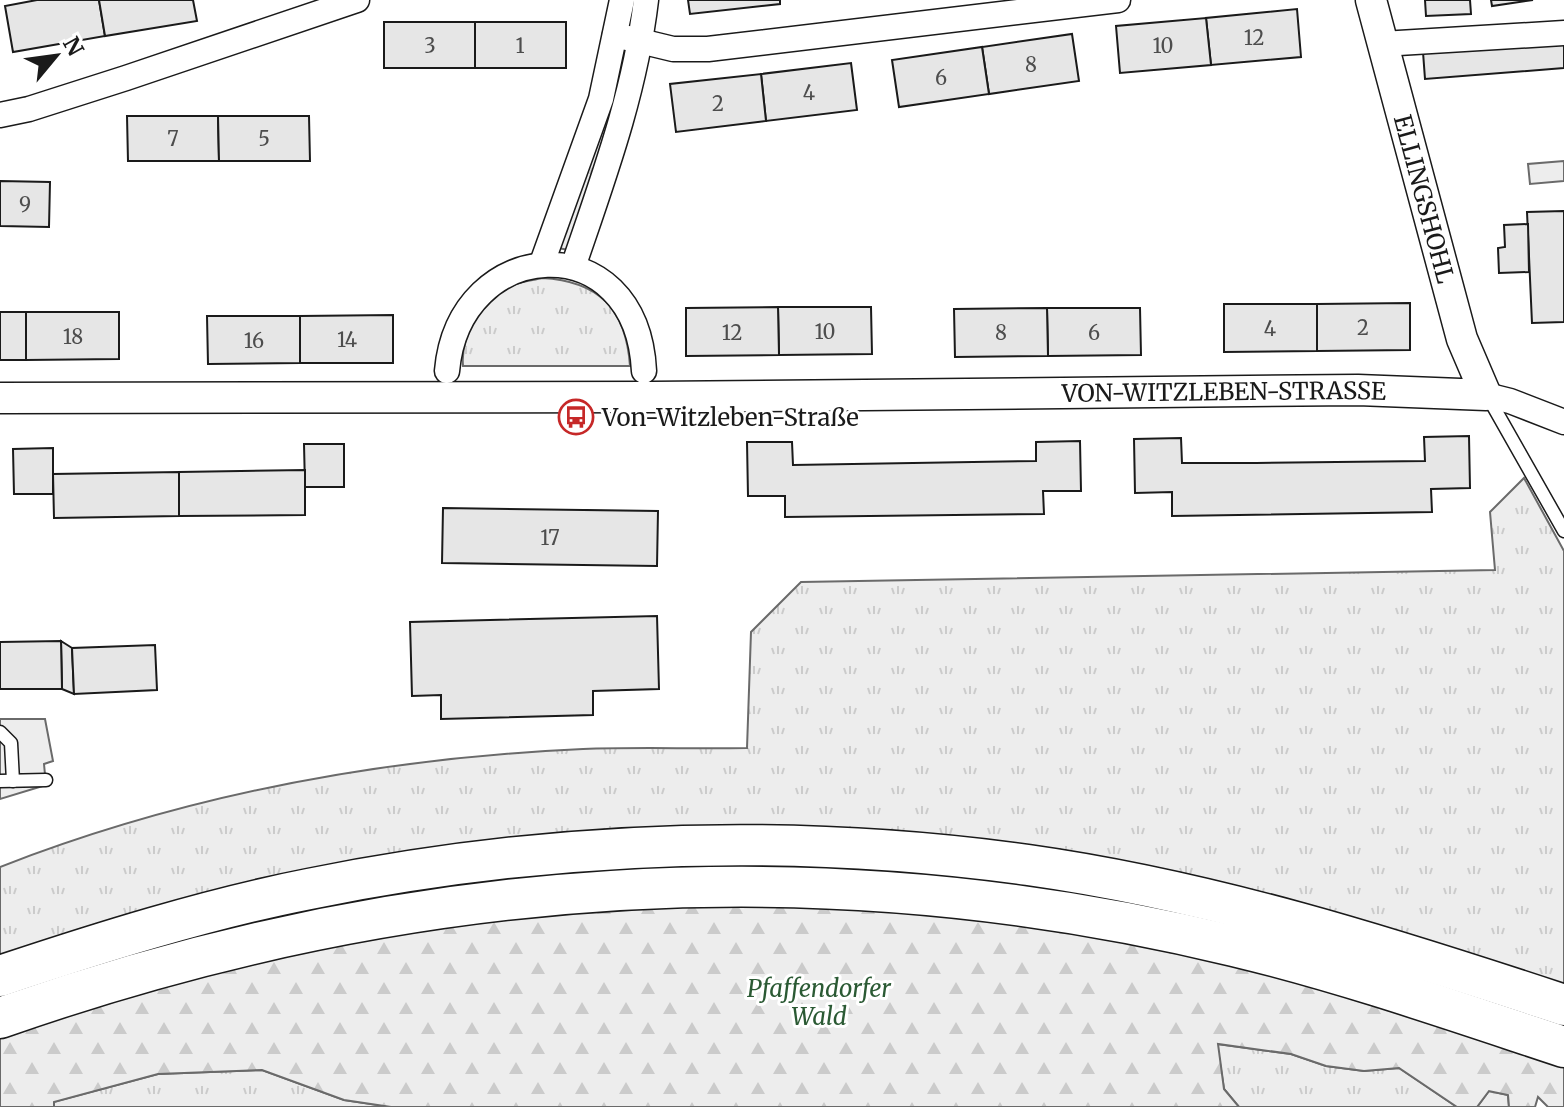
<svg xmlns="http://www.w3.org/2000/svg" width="1564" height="1107" font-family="Merriweather,serif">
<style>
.grass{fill:url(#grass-tufts);stroke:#6a6a6a;stroke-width:2}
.forest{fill:url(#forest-firs);stroke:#6a6a6a;stroke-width:2}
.built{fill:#ededed;stroke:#6a6a6a;stroke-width:2}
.building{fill:#e6e6e6;stroke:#1a1a1a;stroke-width:2}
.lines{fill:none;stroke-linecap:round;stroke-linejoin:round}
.service-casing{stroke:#1a1a1a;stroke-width:15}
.minor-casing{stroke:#1a1a1a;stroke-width:27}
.tertiary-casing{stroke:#1a1a1a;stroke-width:33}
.trunk-casing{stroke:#1a1a1a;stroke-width:43}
.service{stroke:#fff;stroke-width:12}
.minor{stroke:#fff;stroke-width:24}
.tertiary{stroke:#fff;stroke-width:30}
.trunk{stroke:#fff;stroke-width:40}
.labels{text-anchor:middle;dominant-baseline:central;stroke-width:6;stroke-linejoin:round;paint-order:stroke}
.number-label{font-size:20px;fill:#4d4d4d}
.street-label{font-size:24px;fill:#1a1a1a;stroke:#fff}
.poi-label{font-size:24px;fill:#1a1a1a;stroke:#fff;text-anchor:start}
.park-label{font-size:24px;font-style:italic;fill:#2b5a34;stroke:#fff}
</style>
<defs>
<pattern id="grass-tufts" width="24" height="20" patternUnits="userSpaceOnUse" patternTransform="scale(2)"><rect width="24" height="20" fill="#ededed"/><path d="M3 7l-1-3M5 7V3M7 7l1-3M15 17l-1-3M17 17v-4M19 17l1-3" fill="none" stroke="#cbcbcb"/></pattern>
<pattern id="forest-firs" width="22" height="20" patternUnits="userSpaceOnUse" patternTransform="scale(2)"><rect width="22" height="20" fill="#ededed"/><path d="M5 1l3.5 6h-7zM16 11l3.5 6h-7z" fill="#cbcbcb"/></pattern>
</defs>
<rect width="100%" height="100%" fill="#fff"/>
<g class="grass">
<polygon points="618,52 629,54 618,104 569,250 558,248"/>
<path d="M542,278C598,281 626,308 630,366H463C460,332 485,296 516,284C524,281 534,280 542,278Z"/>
<path d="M1524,478L1564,551V988L1331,918L653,833L0,962V867C187,794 382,758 583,749C637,747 693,749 747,748L751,632L801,582L1495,570L1490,512Z"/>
<polygon points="1217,1044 1291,1054 1326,1066 1364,1071 1399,1068 1457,1107 1239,1107 1224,1089"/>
<polygon points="262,1070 344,1100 391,1107 54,1107 53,1102 158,1074"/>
<polygon points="1489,1091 1508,1095 1509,1107 1477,1107"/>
</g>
<polygon class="forest" points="824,895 1139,933 1564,1063 1564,1107 1548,1107 1538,1097 1535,1107 1509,1107 1508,1095 1489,1091 1477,1107 1457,1107 1399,1068 1364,1071 1326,1066 1291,1054 1218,1044 1224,1089 1239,1107 391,1107 344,1100 262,1070 158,1074 54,1102 54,1107 0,1107 0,1033 315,943 570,907"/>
<g class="built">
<polygon points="1564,161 1564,181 1530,184 1528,164"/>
<polygon points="0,719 45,719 53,761 44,764 46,785 0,799"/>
</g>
<g class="building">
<polygon points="37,0 99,0 105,36 13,52 5,6"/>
<polygon points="99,0 193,0 197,21 105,36"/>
<polygon points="688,0 780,0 780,4 690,14"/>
<polygon points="1425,0 1470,0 1471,14 1426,16"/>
<polygon points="1491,0 1533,0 1492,6"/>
<polygon points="1297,9 1301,57 1211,65 1206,18"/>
<polygon points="1206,18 1211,65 1120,73 1116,26"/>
<rect x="384" y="22" width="91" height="46"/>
<rect x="475" y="22" width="91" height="46"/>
<polygon points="1072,34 1079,81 989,94 982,47"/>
<polygon points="1564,41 1564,68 1425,79 1423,52"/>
<polygon points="982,47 989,94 899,107 892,60"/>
<polygon points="851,63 857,110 766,121 761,74"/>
<polygon points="761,74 766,121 676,132 670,84"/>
<polygon points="127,116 218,116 219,161 128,161"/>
<polygon points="218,116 309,116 310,161 219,161"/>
<polygon points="0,181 50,182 49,227 0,226"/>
<polygon points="1564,211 1564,322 1532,323 1527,212"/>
<polygon points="1528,224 1529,272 1499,273 1498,248 1505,247 1504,225"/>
<polygon points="1410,303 1410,350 1317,351 1317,304"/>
<polygon points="1224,304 1317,304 1317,351 1224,352"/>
<polygon points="778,307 871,307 872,354 779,355"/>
<polygon points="778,307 779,355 686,356 686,308"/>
<polygon points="1047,308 1140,308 1141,355 1048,356"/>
<polygon points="1047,308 1048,356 955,357 954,309"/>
<rect x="0" y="312" width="26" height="48"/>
<polygon points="26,312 119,312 119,359 26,360"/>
<polygon points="393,315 393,363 300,363 300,316"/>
<polygon points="207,316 300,316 300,363 208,364"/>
<polygon points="1469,436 1470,488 1431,489 1432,512 1172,516 1172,492 1135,493 1134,439 1181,438 1182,463 1256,463 1425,461 1424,437"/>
<polygon points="1080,441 1081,491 1043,491 1044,514 785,517 785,496 748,496 747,442 792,442 793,465 1036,461 1036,442"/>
<polygon points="304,444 344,444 344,487 305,487"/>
<polygon points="53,448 53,494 14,494 13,449"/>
<polygon points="305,470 305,515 179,516 179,472"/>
<polygon points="179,472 179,516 54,518 53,474"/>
<polygon points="443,508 658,511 657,566 442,563"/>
<polygon points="657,616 659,689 593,691 593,715 441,719 441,695 412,696 410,622"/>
<polygon points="61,641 72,648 74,694 62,689"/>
<polygon points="61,641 62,689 0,689 0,642"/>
<polygon points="155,645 157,690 74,694 72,648"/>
</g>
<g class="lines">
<g class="service-casing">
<g id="service">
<polyline points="1488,397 1564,531"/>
<polyline points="0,732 11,743 13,781"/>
<polyline points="0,781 46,780"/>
</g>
</g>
<g class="minor-casing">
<g id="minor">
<polyline points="615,35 673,49 708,49 1118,0"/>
<polyline points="1382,44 1564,33"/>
<polyline points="0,115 29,109 126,78 357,0"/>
<polyline points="542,263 601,99 622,0"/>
<path d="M573,267C603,179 635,93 646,0"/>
<path d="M447,371C459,235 637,224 644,371"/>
<polyline points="1486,395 1510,401 1564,422"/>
</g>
</g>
<g class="tertiary-casing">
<g id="tertiary">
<path id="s1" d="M0,398L653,397L1358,390L1486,395L1462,339L1371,0"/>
</g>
</g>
<g class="trunk-casing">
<g id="trunk">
<path d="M0,976C99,943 207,909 309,889C546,841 789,832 1028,865C1212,891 1389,947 1564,1005"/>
<path d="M0,1018C403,876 817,845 1234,946C1346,973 1455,1011 1564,1047"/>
</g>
</g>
<use href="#service" class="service"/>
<use href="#minor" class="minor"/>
<use href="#tertiary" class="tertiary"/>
<use href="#trunk" class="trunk"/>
</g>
<defs>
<g id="bus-ring" transform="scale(1.8)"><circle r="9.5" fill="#fff" stroke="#c62828" stroke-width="1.5"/><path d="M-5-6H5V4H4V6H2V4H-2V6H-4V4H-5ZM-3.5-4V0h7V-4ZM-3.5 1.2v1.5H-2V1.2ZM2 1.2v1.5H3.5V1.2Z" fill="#c62828"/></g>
</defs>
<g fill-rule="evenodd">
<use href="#bus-ring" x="576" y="417"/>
</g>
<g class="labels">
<g class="number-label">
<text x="1254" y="37">12</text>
<text x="430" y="45">3</text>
<text x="520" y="45">1</text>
<text x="1163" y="45">10</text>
<text x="1031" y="64">8</text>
<text x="941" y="77">6</text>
<text x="809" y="92">4</text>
<text x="718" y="103">2</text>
<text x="173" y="138">7</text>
<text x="264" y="138">5</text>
<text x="25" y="204">9</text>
<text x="1363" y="327">2</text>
<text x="1270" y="328">4</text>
<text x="825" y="331">10</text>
<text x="732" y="332">12</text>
<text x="1001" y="332">8</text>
<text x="1094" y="332">6</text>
<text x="73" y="336">18</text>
<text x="347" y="339">14</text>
<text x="254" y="340">16</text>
<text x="550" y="537">17</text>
</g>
<g class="street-label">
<text transform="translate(1424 199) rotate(75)">ELLINGSHOHL</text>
<text stroke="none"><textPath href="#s1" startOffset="1224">VON-WITZLEBEN-STRASSE</textPath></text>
</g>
<g class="poi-label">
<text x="602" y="417">Von-Witzleben-Straße</text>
</g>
<g class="park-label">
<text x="819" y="988">Pfaffendorfer<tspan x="819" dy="28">Wald</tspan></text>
</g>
</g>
<g transform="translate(56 56) rotate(61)" stroke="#ffffff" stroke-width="6" paint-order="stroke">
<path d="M0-6L14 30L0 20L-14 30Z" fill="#1a1a1a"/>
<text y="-12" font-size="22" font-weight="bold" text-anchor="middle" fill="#1a1a1a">N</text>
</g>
</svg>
